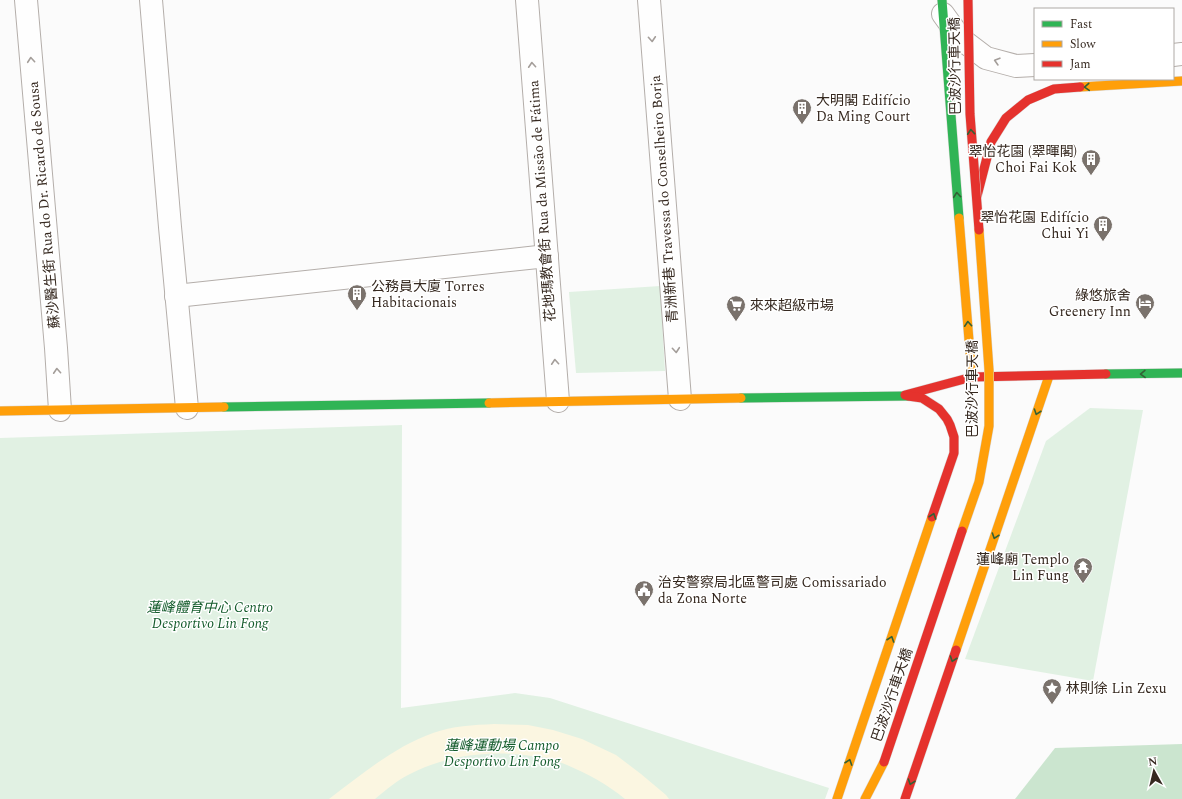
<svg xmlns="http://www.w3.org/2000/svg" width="1182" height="799" font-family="Spectral,'Noto Sans SC',serif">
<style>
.green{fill:#e1f1e3}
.forest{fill:#cbe5cf}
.sand{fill:#fbf6e1}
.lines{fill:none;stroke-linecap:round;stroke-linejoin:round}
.street-casing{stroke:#b4aeaa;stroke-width:24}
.fast-casing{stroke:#d9d7d5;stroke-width:10}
.slow-casing{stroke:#d9d7d5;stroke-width:10}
.jam-casing{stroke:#d9d7d5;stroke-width:10}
.street{stroke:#fefefe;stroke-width:22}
.fast{stroke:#30b455;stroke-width:9}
.slow{stroke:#ff9f0a;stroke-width:9}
.jam{stroke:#e5322d;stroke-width:9}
.slow-bridge-casing{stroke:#d9d7d5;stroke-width:10;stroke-linecap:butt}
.jam-bridge-casing{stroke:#d9d7d5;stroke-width:10;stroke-linecap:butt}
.slow-bridge{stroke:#ff9f0a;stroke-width:9}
.jam-bridge{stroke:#e5322d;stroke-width:9}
.oneway{stroke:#a49e9a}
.oneway2{stroke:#336035}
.labels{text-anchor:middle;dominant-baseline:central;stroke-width:3;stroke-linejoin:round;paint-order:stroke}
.street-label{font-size:14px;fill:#35281f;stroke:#fff}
.poi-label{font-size:14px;fill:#35281f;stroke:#fff;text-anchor:start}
.park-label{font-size:14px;font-style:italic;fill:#135b2b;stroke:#fff}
</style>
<rect width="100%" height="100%" fill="#fbfbfb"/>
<g class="green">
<polygon points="660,286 665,371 576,373 569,292"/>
<polygon points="1090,408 1143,410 1093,681 965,659 1046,441"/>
<polygon points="402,425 401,708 515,693 550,698 829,788 825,799 0,799 0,438"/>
</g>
<polygon class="forest" points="1182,744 1182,799 1015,799 1055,748"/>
<path class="sand" d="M494,724L528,725L553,730L582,739L616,755L641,774L666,795L669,799H625C607,784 588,774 567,765C561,763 556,760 550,758C544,757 538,757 532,756C490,750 447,755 410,774C397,780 386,790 375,799H329C362,774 394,747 433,733C452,726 474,725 494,724Z"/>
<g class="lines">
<g class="street-casing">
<g id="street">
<polyline points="26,0 56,348 60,410"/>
<polyline points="151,0 170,227 187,408"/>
<polyline points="527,0 558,401"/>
<polyline points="649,0 680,399"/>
<polyline points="943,14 961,39 986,58 1016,66 1035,65"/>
<polyline points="1173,55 1182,54"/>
<polyline points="176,296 547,256"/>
</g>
</g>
<g class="fast-casing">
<g id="fast">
<polyline points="942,0 959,218"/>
<polyline points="1106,374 1182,373"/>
<polyline points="741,398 908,396"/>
<polyline points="224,407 489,403"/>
</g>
</g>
<g class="slow-casing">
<g id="slow">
<polyline points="1080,87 1182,81"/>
<polyline points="959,218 972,377"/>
<polyline points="489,403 741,398"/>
<polyline points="0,411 224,407"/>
<polyline points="956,650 1049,376"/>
<polyline points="837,799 932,517"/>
<polyline points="865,799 884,762"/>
</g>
</g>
<g class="jam-casing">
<g id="jam">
<polyline points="977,196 991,142 1006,118 1028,100 1054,89 1080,87"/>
<polyline points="905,395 972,377 1106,374"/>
<polyline points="908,396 922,398 939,409 947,419 950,425 954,437 954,453 932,517"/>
<polyline points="905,799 956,650"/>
</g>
</g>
<use href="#street" class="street"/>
<use href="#fast" class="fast"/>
<use href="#slow" class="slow"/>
<use href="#jam" class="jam"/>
<g class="slow-bridge-casing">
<polyline id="slow-bridge" points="962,531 979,482 989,426 989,370 979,230"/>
</g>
<g class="jam-bridge-casing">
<g id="jam-bridge">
<polyline points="968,0 970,114 979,230"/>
<polyline points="884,762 962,531"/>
</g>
</g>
<use href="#slow-bridge" class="slow-bridge"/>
<use href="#jam-bridge" class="jam-bridge"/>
</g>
<defs><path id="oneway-chevron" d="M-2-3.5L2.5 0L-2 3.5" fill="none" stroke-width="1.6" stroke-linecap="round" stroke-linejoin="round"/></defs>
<g class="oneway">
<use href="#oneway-chevron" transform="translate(652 39) rotate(86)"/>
<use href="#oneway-chevron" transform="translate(31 60) rotate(-95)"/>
<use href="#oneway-chevron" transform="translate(997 61) rotate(-164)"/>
<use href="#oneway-chevron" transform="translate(532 65) rotate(-94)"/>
<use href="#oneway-chevron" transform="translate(676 350) rotate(85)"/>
<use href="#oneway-chevron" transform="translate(555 362) rotate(-94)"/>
<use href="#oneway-chevron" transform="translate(57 371) rotate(-94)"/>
</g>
<g class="oneway2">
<use href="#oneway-chevron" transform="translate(1087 87) rotate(176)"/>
<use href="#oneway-chevron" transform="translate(971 132) rotate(-94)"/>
<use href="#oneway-chevron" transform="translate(957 195) rotate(-95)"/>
<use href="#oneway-chevron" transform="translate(968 324) rotate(-94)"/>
<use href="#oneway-chevron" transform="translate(1143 374) rotate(179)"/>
<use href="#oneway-chevron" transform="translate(1037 412) rotate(109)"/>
<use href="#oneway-chevron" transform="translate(933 516) rotate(-71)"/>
<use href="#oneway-chevron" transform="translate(995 536) rotate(109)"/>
<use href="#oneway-chevron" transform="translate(891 639) rotate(-71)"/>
<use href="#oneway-chevron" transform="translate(953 659) rotate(109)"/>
<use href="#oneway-chevron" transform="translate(849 762) rotate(-71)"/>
<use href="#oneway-chevron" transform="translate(911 782) rotate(109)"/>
</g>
<defs>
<g id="building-pin" transform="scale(1)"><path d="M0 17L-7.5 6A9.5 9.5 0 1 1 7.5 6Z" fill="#7a726c" stroke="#fff"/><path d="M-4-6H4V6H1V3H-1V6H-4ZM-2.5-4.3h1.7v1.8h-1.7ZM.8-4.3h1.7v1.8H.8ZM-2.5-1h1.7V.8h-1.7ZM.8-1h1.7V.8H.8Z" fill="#fff"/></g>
<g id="hotel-pin" transform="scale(1)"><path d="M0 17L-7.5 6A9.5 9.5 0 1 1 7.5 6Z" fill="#7a726c" stroke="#fff"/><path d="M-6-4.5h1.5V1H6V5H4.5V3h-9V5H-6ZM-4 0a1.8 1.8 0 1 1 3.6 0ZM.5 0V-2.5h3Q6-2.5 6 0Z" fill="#fff"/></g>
<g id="supermarket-pin" transform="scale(1)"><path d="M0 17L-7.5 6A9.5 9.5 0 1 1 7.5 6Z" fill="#7a726c" stroke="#fff"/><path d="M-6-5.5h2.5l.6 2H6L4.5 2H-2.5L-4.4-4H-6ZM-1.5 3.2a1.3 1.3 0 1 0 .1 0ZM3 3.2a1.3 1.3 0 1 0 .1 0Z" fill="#fff"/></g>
<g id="temple-pin" transform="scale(1)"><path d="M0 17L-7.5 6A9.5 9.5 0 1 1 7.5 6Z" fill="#7a726c" stroke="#fff"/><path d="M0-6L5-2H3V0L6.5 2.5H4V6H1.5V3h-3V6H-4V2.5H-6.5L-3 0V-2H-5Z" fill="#fff"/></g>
<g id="civic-pin" transform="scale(1)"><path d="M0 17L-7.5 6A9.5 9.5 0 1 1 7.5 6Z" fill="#7a726c" stroke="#fff"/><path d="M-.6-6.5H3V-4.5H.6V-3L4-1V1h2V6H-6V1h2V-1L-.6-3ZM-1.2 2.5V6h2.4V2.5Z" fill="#fff"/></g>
<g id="sight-pin" transform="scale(1)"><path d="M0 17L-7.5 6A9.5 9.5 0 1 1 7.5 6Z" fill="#7a726c" stroke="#fff"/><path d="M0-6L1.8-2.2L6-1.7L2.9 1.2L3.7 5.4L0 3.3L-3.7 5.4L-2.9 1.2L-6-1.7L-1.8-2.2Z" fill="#fff"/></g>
</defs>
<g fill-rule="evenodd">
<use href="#building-pin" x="802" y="108"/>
<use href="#building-pin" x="1091" y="159"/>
<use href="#building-pin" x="1103" y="225"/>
<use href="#building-pin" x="357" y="294"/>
<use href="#hotel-pin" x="1145" y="303"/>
<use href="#supermarket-pin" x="736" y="305"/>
<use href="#temple-pin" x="1083" y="567"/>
<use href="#civic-pin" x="644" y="590"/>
<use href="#sight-pin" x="1052" y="688"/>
</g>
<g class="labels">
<g class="street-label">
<text transform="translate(955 66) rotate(-91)">巴波沙行車天橋</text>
<text transform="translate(664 199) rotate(-94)">青洲新巷 Travessa do Conselheiro Borja</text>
<text transform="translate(542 201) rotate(-94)">花地瑪教會街 Rua da Missão de Fátima</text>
<text transform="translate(44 205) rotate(-95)">蘇沙醫生街 Rua do Dr. Ricardo de Sousa</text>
<text transform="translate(972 389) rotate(-90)">巴波沙行車天橋</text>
<text transform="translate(892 695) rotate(-71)">巴波沙行車天橋</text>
</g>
<g class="poi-label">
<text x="816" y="100">大明閣 Edifício<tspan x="816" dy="16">Da Ming Court</tspan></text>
<text x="1077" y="151" text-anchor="end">翠怡花園 (翠暉閣)<tspan x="1077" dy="16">Choi Fai Kok</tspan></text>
<text x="1089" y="217" text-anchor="end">翠怡花園 Edifício<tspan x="1089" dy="16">Chui Yi</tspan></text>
<text x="371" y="286">公務員大廈 Torres<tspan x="371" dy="16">Habitacionais</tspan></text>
<text x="1131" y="295" text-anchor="end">綠悠旅舍<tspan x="1131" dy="16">Greenery Inn</tspan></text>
<text x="750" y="305">來來超級市場</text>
<text x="1069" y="559" text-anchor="end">蓮峰廟 Templo<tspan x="1069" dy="16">Lin Fung</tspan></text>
<text x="658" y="582">治安警察局北區警司處 Comissariado<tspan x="658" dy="16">da Zona Norte</tspan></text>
<text x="1066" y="688">林則徐 Lin Zexu</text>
</g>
<g class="park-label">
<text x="210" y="607">蓮峰體育中心 Centro<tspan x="210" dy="16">Desportivo Lin Fong</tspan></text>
<text x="502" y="745">蓮峰運動場 Campo<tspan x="502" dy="16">Desportivo Lin Fong</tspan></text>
</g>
</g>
<rect x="1034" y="8" width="140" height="72" fill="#ffffff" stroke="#aea9a5"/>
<rect x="1042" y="21" width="20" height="6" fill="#30b455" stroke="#aea9a5"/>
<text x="1070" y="28" font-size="12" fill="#35281f">Fast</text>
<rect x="1042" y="41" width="20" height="6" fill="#ff9f0a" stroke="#aea9a5"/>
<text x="1070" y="48" font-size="12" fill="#35281f">Slow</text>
<rect x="1042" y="61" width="20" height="6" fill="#e5322d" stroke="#aea9a5"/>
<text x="1070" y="68" font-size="12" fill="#35281f">Jam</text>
<g transform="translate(1154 771) rotate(352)" stroke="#ffffff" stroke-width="3" paint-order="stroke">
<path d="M0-3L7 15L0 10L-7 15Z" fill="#35281f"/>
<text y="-6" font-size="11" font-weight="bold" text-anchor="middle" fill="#35281f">N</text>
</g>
</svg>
